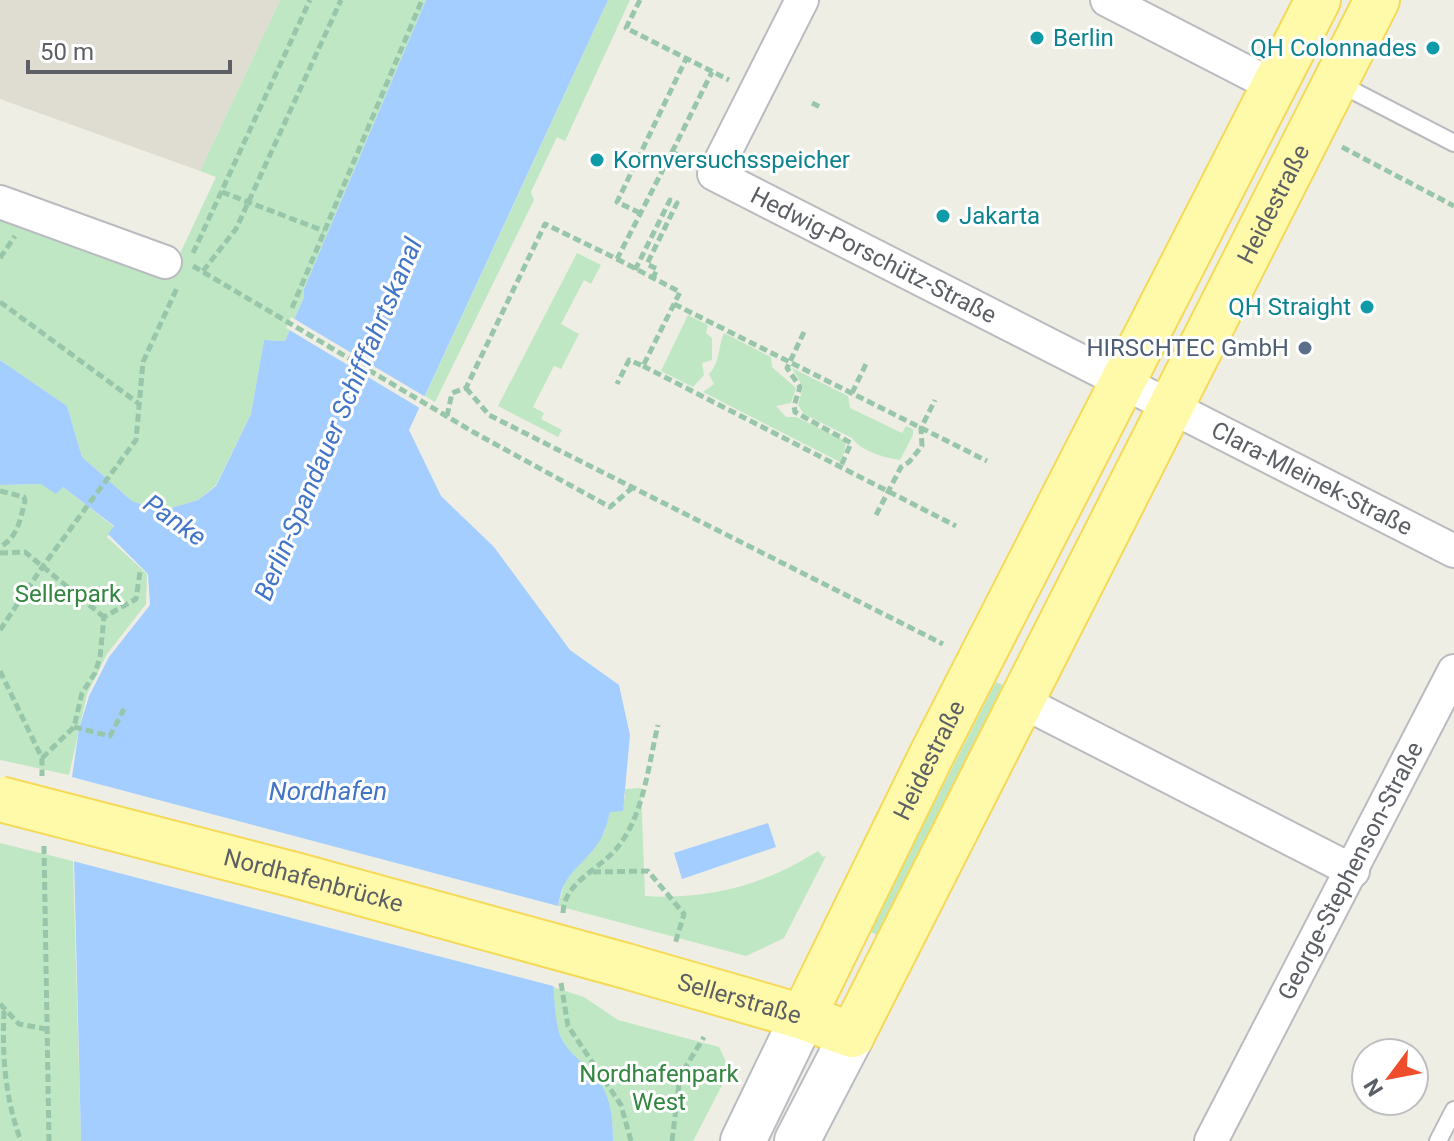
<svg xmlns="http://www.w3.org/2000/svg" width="1454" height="1141" font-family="Roboto,sans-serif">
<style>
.education{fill:#dfddd2}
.green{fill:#c0e7c4}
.water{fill:#a4ceff}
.pier{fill:#efeee4}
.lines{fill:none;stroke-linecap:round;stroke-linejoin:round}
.lane-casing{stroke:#b9bbc0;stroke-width:20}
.street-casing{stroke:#b9bbc0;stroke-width:36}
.secondary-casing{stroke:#babcc3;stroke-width:48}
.primary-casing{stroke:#f5d957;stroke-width:48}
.path{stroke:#98c6aa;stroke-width:5;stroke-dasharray:8 4;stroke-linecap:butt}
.lane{stroke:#fff;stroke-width:16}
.street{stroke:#fff;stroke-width:32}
.secondary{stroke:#fff;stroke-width:44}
.primary{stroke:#fffaa9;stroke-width:44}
.primary-bridge-casing{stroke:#f5d957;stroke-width:48;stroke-linecap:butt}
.primary-bridge{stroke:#fffaa9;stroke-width:44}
.culture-dot{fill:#0f9aa8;stroke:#fff;stroke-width:3}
.service-dot{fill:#5c6f8a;stroke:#fff;stroke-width:3}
.labels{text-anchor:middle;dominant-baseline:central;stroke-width:6;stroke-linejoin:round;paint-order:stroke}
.culture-label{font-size:24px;fill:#0d838f;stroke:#fff;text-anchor:start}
.street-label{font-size:24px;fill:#5c5f65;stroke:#fff}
.service-label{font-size:24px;fill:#4e5e75;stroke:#fff;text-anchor:end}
.park-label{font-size:24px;fill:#32863f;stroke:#fff}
.water-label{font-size:26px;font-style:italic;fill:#4275c7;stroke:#fff}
</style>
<rect width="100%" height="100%" fill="#efeee4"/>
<polygon class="education" points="0,0 280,0 200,171 0,99"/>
<g class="green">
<polygon points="280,0 426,0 304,289 304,297 285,341 264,340 251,414 216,485 198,500 161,511 132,501 82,457 67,406 0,360 0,218 169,277 216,177 200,171"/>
<polygon points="608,0 630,0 565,141 557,137 531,192 534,200 435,402 425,396"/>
<polygon points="577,253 601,265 591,284 584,280 561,324 579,334 561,369 554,366 533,407 544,413 541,419 562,430 558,437 498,406"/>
<polygon points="688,315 708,325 706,333 712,338 712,360 702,363 704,375 693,387 661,371"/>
<path d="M724,333L771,357L772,367L796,388L791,403L776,406L786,417H796L846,441L844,453L840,462L703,392L714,384L709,374C720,363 718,347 724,333Z"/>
<path d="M792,368L848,396L850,408L902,433L906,426L913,429V435L900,460C885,458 861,451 852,438L804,414L798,405L803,387Z"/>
<polygon points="41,484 62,486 114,527 107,537 147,574 146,604 107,654 87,694 69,775 0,760 0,485"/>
<polygon points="996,682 1003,685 877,935 869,931"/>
<path d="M641,788L645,896C708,900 765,885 818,851L823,857L826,856L784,938L746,956L558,906L565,882L604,833L610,812L625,798V789Z"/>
<polygon points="0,843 73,861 81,1141 0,1141"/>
<path d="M553,987L584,997L618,1020L719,1047L730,1070L693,1141H613C613,1118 610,1100 598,1080C592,1071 582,1066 575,1058C558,1041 550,1010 553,987Z"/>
</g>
<g class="water">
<path d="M426,0H608L409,430L441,496L494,547L570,650L619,685L630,735L623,811L610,812C607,824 604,836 596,846C587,859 573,869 565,883C551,908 550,1009 560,1035C568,1054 584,1062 596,1077C611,1096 613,1118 613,1141H81L72,777L79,729L89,696L109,657L150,605L148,574L108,534L114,526L63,487L56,494L41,484L0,485V360L67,406L82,457L132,501L161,511L198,500L216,486L251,414L264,340L285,341L304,297V289Z"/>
<polygon points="768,823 776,847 682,879 674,853"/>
</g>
<g class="pier">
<polygon points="291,317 429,399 423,410 286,328"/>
<polygon points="68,776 562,907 557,987 69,860"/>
</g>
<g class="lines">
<g class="lane-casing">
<g id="lane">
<polyline points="1338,83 1454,143"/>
<polyline points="1438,1141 1454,1110"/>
</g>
</g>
<g class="street-casing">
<g id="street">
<path id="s1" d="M802,0L714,174L1454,551"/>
<polyline points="1107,0 1274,86"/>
<polyline points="0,202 165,262"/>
<polyline points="1021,701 1353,871"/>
<path id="s2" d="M1211,1141L1454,671"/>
</g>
</g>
<g class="secondary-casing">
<g id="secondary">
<polyline points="743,1141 803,1017"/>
<polyline points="797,1141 852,1035"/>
</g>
</g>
<g class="primary-casing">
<g id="primary">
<path id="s3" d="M626,966L803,1017L852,1035L1377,0"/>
<path id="s4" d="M803,1017L931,756L1318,0"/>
</g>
</g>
<g class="path">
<polyline points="640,0 626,28 729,80"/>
<polyline points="812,103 820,107"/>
<polyline points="1342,147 1454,206"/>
<polyline points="672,152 712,72"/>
<polyline points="222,192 324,231"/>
<polyline points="640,213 617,202 686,59"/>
<polyline points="193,253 310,0"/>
<polyline points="0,258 15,236"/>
<polyline points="617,259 680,292 643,366 629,360 617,384"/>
<polyline points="193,266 475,433 610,507 632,488"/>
<polyline points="635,270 670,200 677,203 647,264 657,269 653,278"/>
<polyline points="203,271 236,229 341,0"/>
<polyline points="0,302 138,403"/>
<polyline points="674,304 987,461"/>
<polyline points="292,308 422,0"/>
<polyline points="804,332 787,368 800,387 794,406 795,412 851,443 841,466"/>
<polyline points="643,366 956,526"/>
<polyline points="466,388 489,415 943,644"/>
<polyline points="852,393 866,364"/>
<polyline points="447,416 452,393 466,388 545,224 617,259 672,152 691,161"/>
<path d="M0,491L24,497L25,501C20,520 18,537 0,547"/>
<polyline points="876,515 901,467 909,462 922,446 921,428 935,400"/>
<polyline points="0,553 25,552 104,617"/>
<polyline points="0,630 43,566 136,440 143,362 177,288"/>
<polyline points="0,671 42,758 42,776"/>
<polyline points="74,727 110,736 124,709"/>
<polyline points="42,758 74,727 82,693 95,673 100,657 104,617 136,599 140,572"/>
<polyline points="44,846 49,1141"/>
<polyline points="593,872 648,871 684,914 675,944"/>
<path d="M563,913C564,882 599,870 617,848C644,815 648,766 658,725"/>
<polyline points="561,983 568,1026 621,1105 631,1141"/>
<polyline points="0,1004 19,1024 46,1029"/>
<path d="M4,1011C2,1055 5,1099 21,1141"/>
<polyline points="672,1141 680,1076 704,1037"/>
</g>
<use href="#lane" class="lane"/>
<use href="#street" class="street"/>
<use href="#secondary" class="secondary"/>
<use href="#primary" class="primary"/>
<g class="primary-bridge-casing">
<g id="primary-bridge">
<path id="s5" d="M0,799L295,875L626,966"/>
</g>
</g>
<use href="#primary-bridge" class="primary-bridge"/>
</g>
<g class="culture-dot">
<circle cx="1037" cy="38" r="8"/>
<circle cx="1433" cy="48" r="8"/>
<circle cx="597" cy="160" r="8"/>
<circle cx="943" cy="216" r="8"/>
<circle cx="1367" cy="307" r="8"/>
</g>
<circle class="service-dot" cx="1305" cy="348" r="8"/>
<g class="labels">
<g class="culture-label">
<text x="1053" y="38">Berlin</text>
<text x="1417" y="48" text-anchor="end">QH Colonnades</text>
<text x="613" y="160">Kornversuchsspeicher</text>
<text x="959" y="216">Jakarta</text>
<text x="1351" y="307" text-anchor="end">QH Straight</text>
</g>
<g class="street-label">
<text stroke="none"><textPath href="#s3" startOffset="1168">Heidestraße</textPath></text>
<text stroke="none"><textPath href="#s1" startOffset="374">Hedwig-Porschütz-Straße</textPath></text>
<text stroke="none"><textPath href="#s1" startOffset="866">Clara-Mleinek-Straße</textPath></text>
<text stroke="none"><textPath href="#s4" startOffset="286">Heidestraße</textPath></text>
<text stroke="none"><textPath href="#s2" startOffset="304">George-Stephenson-Straße</textPath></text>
<text stroke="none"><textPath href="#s5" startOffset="324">Nordhafenbrücke</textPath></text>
<text stroke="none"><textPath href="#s3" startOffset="118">Sellerstraße</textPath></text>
</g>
<g class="service-label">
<text x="1289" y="348">HIRSCHTEC GmbH</text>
</g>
<g class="park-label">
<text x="68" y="594">Sellerpark</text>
<text x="659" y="1074">Nordhafenpark<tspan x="659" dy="28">West</tspan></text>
</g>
<g class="water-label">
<text transform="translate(338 419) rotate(-67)">Berlin-Spandauer Schifffahrtskanal</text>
<text transform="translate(175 520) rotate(35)">Panke</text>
<text x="328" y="791">Nordhafen</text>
</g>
</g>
<g transform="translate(1390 1077) rotate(238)"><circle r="38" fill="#ffffff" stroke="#bebfc1" stroke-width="2"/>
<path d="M0-6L14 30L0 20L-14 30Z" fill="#ee4e2b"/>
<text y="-12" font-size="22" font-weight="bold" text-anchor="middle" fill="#5c5f65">N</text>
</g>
<path d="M28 60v12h202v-12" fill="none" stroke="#5c5f65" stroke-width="4"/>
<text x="40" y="60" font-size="24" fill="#5c5f65" stroke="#ffffff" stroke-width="6" paint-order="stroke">50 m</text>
</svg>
